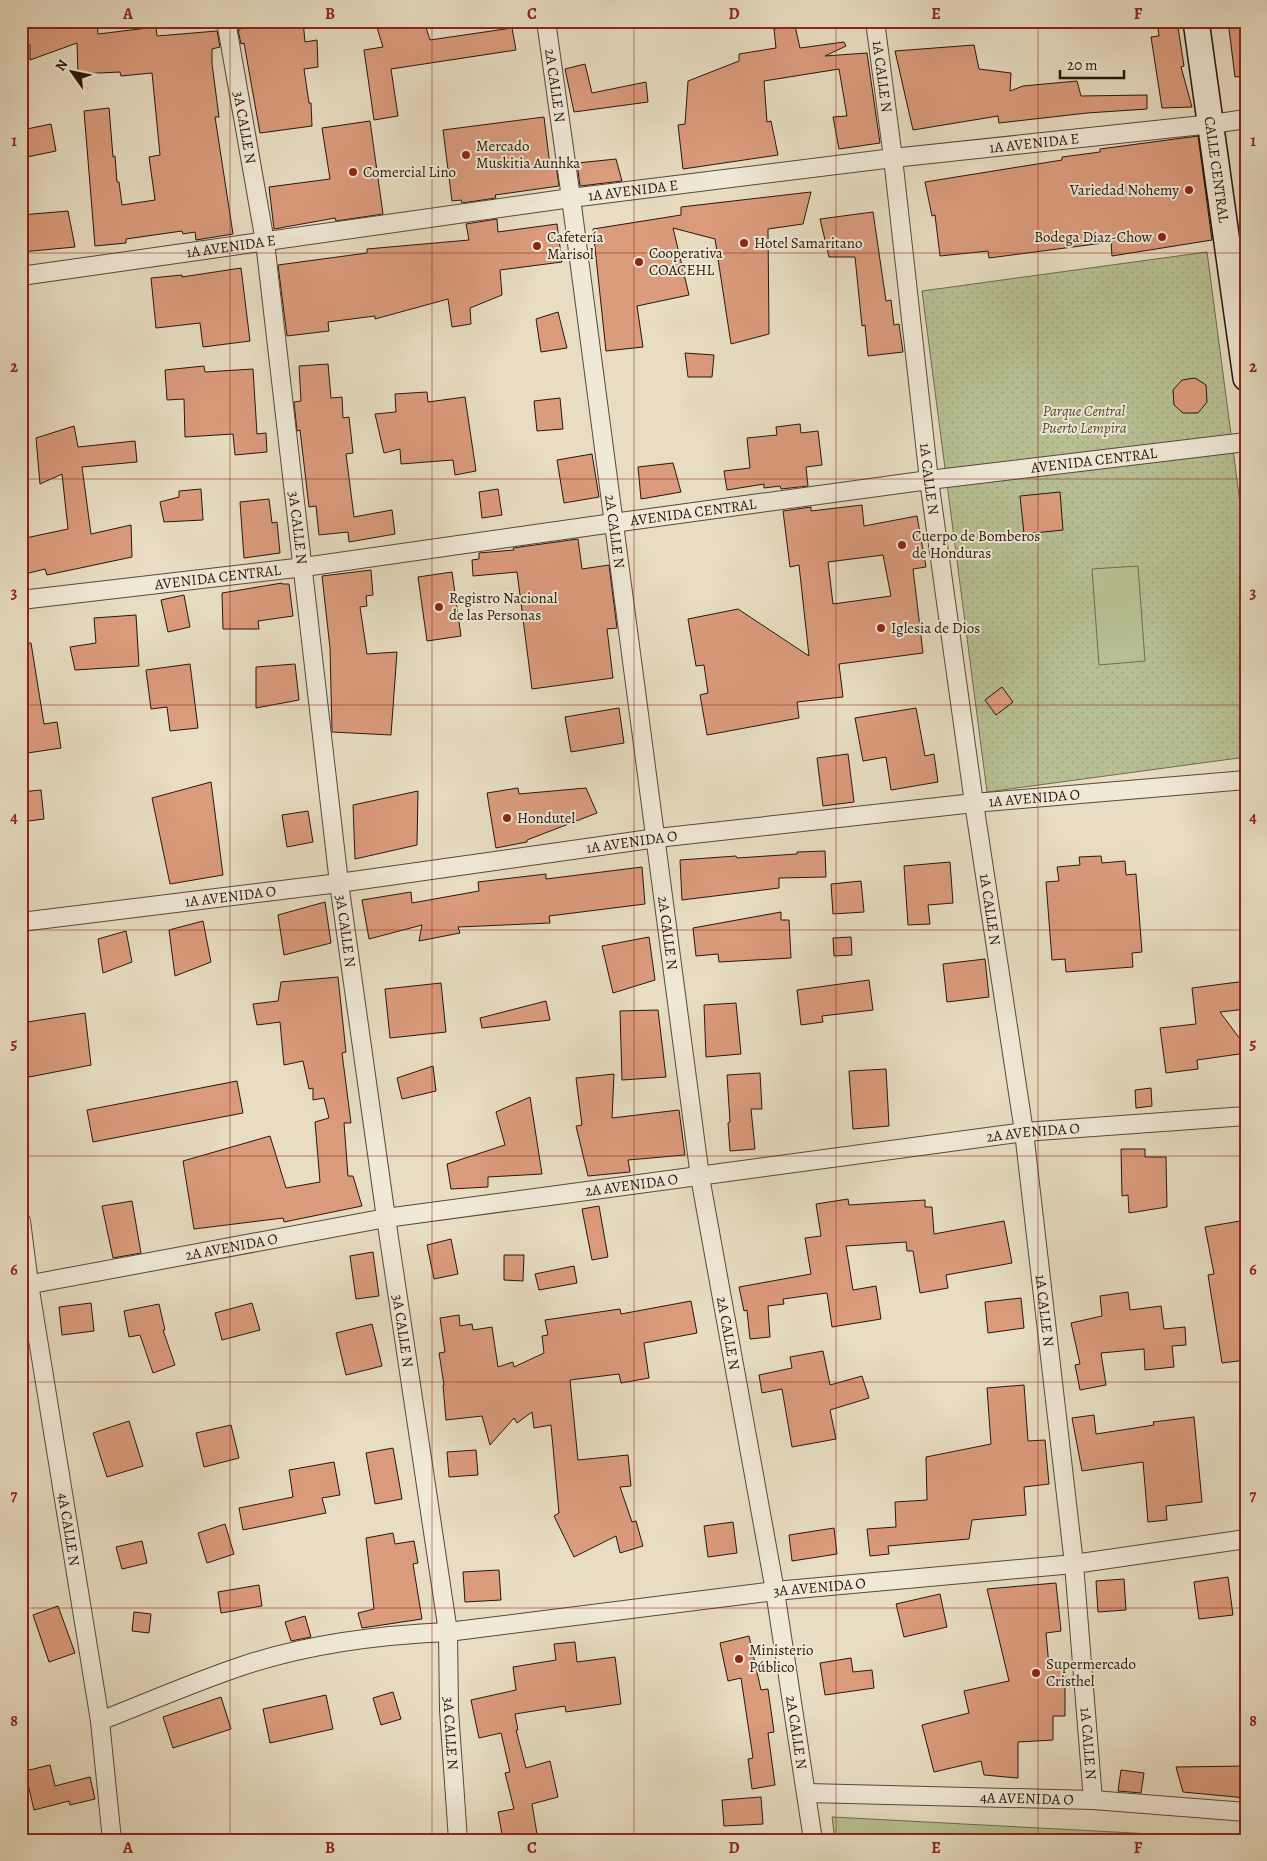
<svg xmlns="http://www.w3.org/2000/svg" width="1267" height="1861" font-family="Alegreya,serif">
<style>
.park{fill:url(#park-dots);stroke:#6f6b4f}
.garden{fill:#b7c093;stroke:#6f6b4f}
.building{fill:#db9b7d;stroke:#27160b;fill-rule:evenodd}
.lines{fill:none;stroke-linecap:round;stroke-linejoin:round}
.street-casing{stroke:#574839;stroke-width:20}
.secondary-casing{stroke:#27160b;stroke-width:28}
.street{stroke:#f0e9d7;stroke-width:18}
.secondary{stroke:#f0e9d7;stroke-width:25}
.grid{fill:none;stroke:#8f2418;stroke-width:1;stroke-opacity:0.55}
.poi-dot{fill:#8f2418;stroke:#f0e9d7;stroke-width:2}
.labels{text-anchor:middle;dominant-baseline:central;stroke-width:4;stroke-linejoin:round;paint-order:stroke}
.street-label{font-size:15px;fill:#27160b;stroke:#f0e9d7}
.poi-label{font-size:15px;fill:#27160b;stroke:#f0e9d7;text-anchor:start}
.park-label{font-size:15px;font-style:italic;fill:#524934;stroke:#f0e9d7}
.neatline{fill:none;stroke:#8f2418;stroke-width:2}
.grid-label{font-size:16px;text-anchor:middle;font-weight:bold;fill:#8f2418}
</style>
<defs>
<pattern id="park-dots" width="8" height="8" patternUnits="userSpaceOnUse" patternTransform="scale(1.25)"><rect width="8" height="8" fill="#b7c093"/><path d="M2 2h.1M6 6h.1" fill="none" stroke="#9da47d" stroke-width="1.8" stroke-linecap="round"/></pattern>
</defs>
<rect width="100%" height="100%" fill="#e8ddc2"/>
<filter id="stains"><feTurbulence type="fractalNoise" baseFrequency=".004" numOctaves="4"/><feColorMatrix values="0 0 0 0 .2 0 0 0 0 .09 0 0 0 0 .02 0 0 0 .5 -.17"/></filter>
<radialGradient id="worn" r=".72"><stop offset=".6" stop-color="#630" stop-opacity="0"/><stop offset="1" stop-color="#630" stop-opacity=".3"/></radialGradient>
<polygon class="park" points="1207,252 1246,548 1246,757 987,792 922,291"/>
<g class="garden">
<polygon points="1138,566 1145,661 1099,665 1092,569"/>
<polygon points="832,1817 1246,1839 1246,1840 835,1840"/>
</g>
<g class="building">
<polygon points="25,21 97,21 98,34 156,27 157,36 217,31 220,47 212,49 212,64 219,117 215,117 233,234 196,240 195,232 183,234 182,231 126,239 126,243 95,246 84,111 109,108 113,157 115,156 117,182 119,182 122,205 155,200 149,157 160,155 152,73 121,76 120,72 78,74 77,43 30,60 30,45 26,45"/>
<polygon points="239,21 303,21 305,42 317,40 318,67 304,69 309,103 311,103 312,126 260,133 244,43 241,44 238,30 240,30"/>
<polygon points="375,21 424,21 430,40 512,28 516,50 391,69 398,116 374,120 364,50 383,47"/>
<polygon points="1157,21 1177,21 1184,66 1181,67 1192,107 1162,108 1151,37 1159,36"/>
<polygon points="1228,21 1246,21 1246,76 1235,77"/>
<polygon points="795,26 800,48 844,42 846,46 825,56 867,53 880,143 839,149 833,117 847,116 839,69 764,81 767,122 771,121 778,155 683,169 678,125 685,124 688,81 739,61 739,54 776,48 774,29"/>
<polygon points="974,45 979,69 1011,73 1010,91 1023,86 1077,81 1081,96 1147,95 1147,109 1087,113 999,123 998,116 913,130 895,51"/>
<polygon points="585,64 592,93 646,82 648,102 574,112 565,69"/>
<polygon points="544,117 550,166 556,165 559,186 495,195 496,198 462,203 461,200 452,201 443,130"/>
<polygon points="370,121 383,214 336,221 335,218 274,229 269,187 330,179 322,128"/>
<polygon points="51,124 56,151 27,157 22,130"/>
<polygon points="1198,136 1212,240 1112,256 1111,242 989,258 988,251 940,256 935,215 932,216 925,182 1062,160 1062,157 1100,152 1100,149"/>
<polygon points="616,159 622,181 580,186 577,163"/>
<polygon points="811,192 803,224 768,229 769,334 731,344 715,239 673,228 689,295 637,306 643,347 606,351 593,229 681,215 681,207"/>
<polygon points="68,211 75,247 21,252 21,215"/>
<polygon points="873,212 886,301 891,300 894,325 899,324 903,352 868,356 865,325 862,326 855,257 829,257 820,219"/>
<polygon points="497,219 498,232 557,224 562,262 500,270 502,295 470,308 471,324 452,327 448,299 375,319 375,316 328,322 329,331 287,336 278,265 367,253 367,249 469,240 466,224"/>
<polygon points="241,268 250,341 203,347 200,323 156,328 151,278 182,275 182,277"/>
<polygon points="558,312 567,348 541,352 536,319"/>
<polygon points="685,353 714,355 712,377 688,377"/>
<polygon points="328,364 331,398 342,397 343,418 349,417 353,453 346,454 354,517 392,510 395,534 349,542 348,532 319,535 316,506 309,507 300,430 297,431 294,402 301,401 299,366"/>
<polygon points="204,366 205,372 253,369 257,434 266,433 267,452 235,455 233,434 185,437 184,399 167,400 165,370"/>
<polygon points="1195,378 1206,385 1207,402 1198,413 1183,413 1174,405 1173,390 1182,380"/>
<polygon points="427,392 428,402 465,397 476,471 455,475 453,460 401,464 400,449 384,453 375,414 396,412 395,394"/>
<polygon points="560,398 563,429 537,431 534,401"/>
<polygon points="800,424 801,433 818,431 822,465 806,467 808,486 781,489 780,486 764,488 764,484 727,490 724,471 750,468 747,438 777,435 776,427"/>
<polygon points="74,426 78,447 135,441 137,462 82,467 91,534 131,525 132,557 47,575 45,569 21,575 21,539 68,529 62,474 40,484 36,438"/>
<polygon points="592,454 599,497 564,503 557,460"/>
<polygon points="673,463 681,492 641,499 638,467"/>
<polygon points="201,489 203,520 164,522 160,502 179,497 179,491"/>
<polygon points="498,489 502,515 482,518 479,492"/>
<polygon points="1060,492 1063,530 1024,534 1020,496"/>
<polygon points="269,499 272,523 277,522 280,553 244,558 240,502"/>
<path d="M862,505L864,526L917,516L926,567L913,569L923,653L839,664L843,697L797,702L799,718L707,735L700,695L708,693L704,665L696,666L688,619L738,609L809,656L799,565L790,567L783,511L811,507V511ZM883,555L891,596L833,604L828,562Z"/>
<polygon points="578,539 582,569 609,565 617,628 607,629 613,678 532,689 517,572 473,576 472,560 479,559 479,553 514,550 513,548"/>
<polygon points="371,570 373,595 366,596 367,606 360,607 367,654 397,652 391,735 332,732 330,648 322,576"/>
<polygon points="452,572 461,636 427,641 418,577"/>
<polygon points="282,583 282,584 289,584 293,616 258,621 259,629 223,629 222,593"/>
<polygon points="184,595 190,627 168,632 161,600"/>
<polygon points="136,615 139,666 75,670 70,647 96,643 94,618"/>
<polygon points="31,643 44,724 57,722 61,748 21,754 21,644"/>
<polygon points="190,664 198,728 170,731 167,707 151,709 146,670"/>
<polygon points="295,664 299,700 256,708 256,667"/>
<polygon points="1002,687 1013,702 996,715 985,700"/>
<polygon points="619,708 624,743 571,752 565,717"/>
<polygon points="916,708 925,756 934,754 938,782 891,790 886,757 863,761 855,718"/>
<polygon points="848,754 854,802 823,806 817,758"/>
<polygon points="211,782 223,875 170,884 152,798"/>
<polygon points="518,788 519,794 586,788 597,813 527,840 527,842 496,848 487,793"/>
<polygon points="41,790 44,819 21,822 21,792"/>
<polygon points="418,791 417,845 355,859 353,805"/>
<polygon points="308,811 313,842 287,847 282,815"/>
<polygon points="825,851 826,877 779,878 779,888 682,900 680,860 736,856 737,858 797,854 797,852"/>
<polygon points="1101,856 1102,863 1125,861 1126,875 1136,874 1142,952 1132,953 1133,967 1066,972 1065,959 1052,960 1046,882 1059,881 1057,867 1080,865 1079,857"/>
<polygon points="950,862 953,903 928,905 930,924 908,925 904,866"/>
<polygon points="642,867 645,904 549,916 550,923 458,927 460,933 419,941 422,925 369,939 362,900 411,892 412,903 479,891 478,882 546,874 546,879"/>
<polygon points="861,881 864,912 833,914 831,884"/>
<polygon points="325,902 331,943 284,955 278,915"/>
<polygon points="781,912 781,920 789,920 791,958 719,962 718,954 696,956 693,928"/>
<polygon points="203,921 211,962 175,976 169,930"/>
<polygon points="126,931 132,962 103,973 98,939"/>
<polygon points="649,937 655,980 613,993 602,946"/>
<polygon points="851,937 852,955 834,956 833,938"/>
<polygon points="985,959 989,997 947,1002 943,964"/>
<polygon points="338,977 346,1052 342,1053 351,1123 344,1123 348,1176 353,1176 362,1206 284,1222 283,1218 194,1229 183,1161 270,1136 286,1188 320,1182 315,1122 329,1118 324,1098 313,1100 313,1088 309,1089 303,1061 284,1065 280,1022 257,1025 253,1004 278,1001 281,982"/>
<polygon points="869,980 873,1010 822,1016 823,1022 801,1025 797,990"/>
<polygon points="1246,981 1246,1009 1220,1012 1246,1047 1246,1053 1197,1060 1198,1069 1166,1073 1160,1028 1196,1024 1192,988"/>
<polygon points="441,983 446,1032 390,1038 385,989"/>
<polygon points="546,1001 550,1020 482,1028 480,1018"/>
<polygon points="736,1003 741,1054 706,1057 704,1005"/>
<polygon points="658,1010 666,1077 622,1080 620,1011"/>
<polygon points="85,1013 91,1065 29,1077 21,1032 21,1023"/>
<polygon points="433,1066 436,1091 402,1099 397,1078"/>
<polygon points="886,1069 889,1126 853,1129 849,1071"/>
<polygon points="760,1073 762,1109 751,1109 755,1149 730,1151 728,1123 730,1122 727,1075"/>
<polygon points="614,1074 612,1118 679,1110 685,1155 628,1160 630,1172 588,1176 576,1126 582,1125 576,1078"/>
<polygon points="237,1081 243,1113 93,1142 87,1110"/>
<polygon points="1151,1088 1152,1106 1136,1108 1135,1090"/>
<polygon points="530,1097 542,1174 488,1177 488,1187 451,1189 447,1164 505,1145 496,1112"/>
<polygon points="1121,1149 1145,1149 1145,1157 1166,1157 1167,1207 1129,1213 1128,1195 1122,1196"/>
<polygon points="848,1199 849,1205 925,1200 925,1207 932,1207 934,1234 1004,1221 1012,1263 946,1275 948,1288 920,1293 913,1251 907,1251 906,1242 846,1246 853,1290 876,1286 881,1319 832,1327 827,1293 783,1299 784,1304 768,1306 770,1337 750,1339 747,1310 744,1311 739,1287 811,1274 805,1238 821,1236 816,1204"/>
<polygon points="132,1201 141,1253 113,1258 102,1206"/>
<polygon points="599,1206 608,1257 592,1260 582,1209"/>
<polygon points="1246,1220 1246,1360 1222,1363 1208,1275 1214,1274 1205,1227"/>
<polygon points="451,1239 458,1274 434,1279 427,1245"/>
<polygon points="373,1252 379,1296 356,1299 350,1256"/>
<polygon points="504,1255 524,1255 523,1281 504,1280"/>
<polygon points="574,1266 577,1283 539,1290 535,1274"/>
<polygon points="1128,1292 1130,1310 1161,1306 1164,1329 1185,1327 1186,1345 1172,1346 1174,1367 1145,1370 1144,1349 1101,1353 1106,1385 1080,1390 1075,1365 1080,1364 1071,1323 1102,1316 1100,1296"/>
<polygon points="1021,1298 1024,1328 988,1333 985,1302"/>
<polygon points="691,1301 697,1333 644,1343 649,1378 621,1383 619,1374 570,1380 578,1460 628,1455 631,1486 620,1487 632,1522 636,1521 643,1546 620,1553 616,1536 574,1557 554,1516 559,1513 551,1425 534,1428 532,1412 517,1423 514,1418 490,1445 482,1416 446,1420 443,1385 444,1385 439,1353 445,1352 440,1318 459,1315 460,1326 472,1324 473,1330 492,1327 498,1367 513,1362 514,1367 544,1353 542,1336 548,1335 545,1320 620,1309 621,1314"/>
<polygon points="91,1303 94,1331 62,1335 59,1307"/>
<polygon points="252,1303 260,1330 222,1340 215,1313"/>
<polygon points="159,1304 165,1330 163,1330 175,1365 153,1373 140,1335 129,1337 124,1311"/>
<polygon points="372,1324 382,1366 346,1375 336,1333"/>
<polygon points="823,1351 830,1385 862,1376 869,1398 830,1410 836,1439 792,1447 782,1389 762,1393 759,1375 792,1368 790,1357"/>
<polygon points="1024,1385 1028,1441 1045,1440 1049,1484 1024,1487 1026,1515 972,1520 969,1539 888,1546 889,1554 870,1556 867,1529 896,1527 895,1502 927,1500 926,1457 991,1444 987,1388"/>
<polygon points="1094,1415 1096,1434 1154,1425 1153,1422 1194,1417 1202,1502 1166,1506 1167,1520 1148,1522 1143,1462 1082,1471 1072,1418"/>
<polygon points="129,1421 143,1466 107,1477 93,1433"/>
<polygon points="231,1425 239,1458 204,1467 196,1433"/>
<polygon points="393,1448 402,1499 375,1504 366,1453"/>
<polygon points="476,1450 478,1475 449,1477 447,1452"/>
<polygon points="334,1462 340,1495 322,1498 326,1513 243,1530 239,1508 293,1497 289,1470"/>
<polygon points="733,1522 737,1553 708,1557 704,1526"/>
<polygon points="225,1524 234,1554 207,1563 198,1533"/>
<polygon points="834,1528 837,1554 792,1561 789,1535"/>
<polygon points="393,1533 395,1544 414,1541 418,1563 413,1564 422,1619 362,1628 358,1613 374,1609 366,1538"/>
<polygon points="142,1541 147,1563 122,1569 116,1547"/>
<polygon points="499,1570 501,1600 465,1602 463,1572"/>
<polygon points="1228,1577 1233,1615 1199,1619 1194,1582"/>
<polygon points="1124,1579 1126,1610 1098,1612 1096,1581"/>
<polygon points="1056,1583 1061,1631 1046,1633 1049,1666 1065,1665 1065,1716 1053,1716 1053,1740 1018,1742 1018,1778 984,1775 981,1761 934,1772 922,1725 969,1713 964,1691 1009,1681 987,1589"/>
<polygon points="259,1585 262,1606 221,1613 218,1592"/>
<polygon points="940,1594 947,1627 904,1637 896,1604"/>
<polygon points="58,1606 75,1653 49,1662 33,1615"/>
<polygon points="134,1612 151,1614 149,1633 132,1631"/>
<polygon points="305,1616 311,1637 291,1641 285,1622"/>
<polygon points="749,1636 761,1690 768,1689 774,1732 768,1733 775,1785 752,1789 748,1759 753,1758 741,1678 728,1681 720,1643"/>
<polygon points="575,1642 577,1662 615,1657 621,1704 566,1712 565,1706 515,1714 518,1730 516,1730 526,1768 550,1761 558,1797 532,1804 538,1840 503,1840 498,1812 514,1809 505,1773 510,1772 501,1733 479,1738 471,1700 516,1690 513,1667 556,1660 554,1644"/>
<polygon points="851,1658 853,1672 872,1670 874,1688 825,1695 820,1663"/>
<polygon points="393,1692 401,1719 381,1725 373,1698"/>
<polygon points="326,1695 333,1729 270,1743 263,1709"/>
<polygon points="221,1697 231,1729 173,1748 163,1717"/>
<polygon points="50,1765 55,1786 90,1777 95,1799 70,1805 69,1801 34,1810 25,1771"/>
<polygon points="1246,1766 1246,1798 1183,1792 1176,1767"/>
<polygon points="1121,1770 1144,1773 1141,1793 1118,1791"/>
<polygon points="761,1797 763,1824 724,1826 722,1800"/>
</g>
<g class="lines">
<g class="street-casing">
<g id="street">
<path id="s1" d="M226,21L265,242L339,883L386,1218L448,1632L449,1710L458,1840"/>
<path id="s2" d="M546,21L571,198L700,1177L775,1591L813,1840"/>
<path id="s3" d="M875,21L893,158L929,480L974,803L1024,1132L1074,1564L1093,1800"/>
<path id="s4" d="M21,276L571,198L893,158L1212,124L1246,119"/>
<path id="s5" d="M21,600L304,567L613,523L929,480L1246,442"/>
<path id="s6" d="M21,922L339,883L657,838L974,803L1246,780"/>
<path id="s7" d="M21,1221L29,1284L100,1721L112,1840"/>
<path id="s8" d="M21,1286L386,1218L1024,1132L1246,1116"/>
<path id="s9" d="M100,1721C146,1703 192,1683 239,1667C306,1644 377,1635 448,1632L775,1591L1074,1564L1246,1539"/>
<path id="s10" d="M807,1793L1093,1800L1246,1812"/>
</g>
</g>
<g class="secondary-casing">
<g id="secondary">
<path id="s11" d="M1196,21L1246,378"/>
</g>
</g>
<use href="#street" class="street"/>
<use href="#secondary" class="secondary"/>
</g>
<path class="grid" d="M230,21V1840M432,21V1840M634,21V1840M836,21V1840M1038,21V1840M21,253H1246M21,479H1246M21,705H1246M21,930H1246M21,1156H1246M21,1382H1246M21,1608H1246"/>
<g class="poi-dot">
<circle cx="466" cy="155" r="5"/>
<circle cx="353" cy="172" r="5"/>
<circle cx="1189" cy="190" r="5"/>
<circle cx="1162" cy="237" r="5"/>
<circle cx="744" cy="243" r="5"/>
<circle cx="537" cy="246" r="5"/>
<circle cx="639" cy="262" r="5"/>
<circle cx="902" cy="545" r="5"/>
<circle cx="439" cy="607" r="5"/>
<circle cx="881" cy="628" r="5"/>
<circle cx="507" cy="818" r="5"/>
<circle cx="739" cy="1659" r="5"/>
<circle cx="1036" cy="1673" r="5"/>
</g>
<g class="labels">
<g class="street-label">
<text stroke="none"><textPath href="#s3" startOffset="56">1A CALLE N</textPath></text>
<text stroke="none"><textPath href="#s2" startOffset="65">2A CALLE N</textPath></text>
<text stroke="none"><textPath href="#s1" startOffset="108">3A CALLE N</textPath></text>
<text stroke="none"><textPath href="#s4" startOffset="1022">1A AVENIDA E</textPath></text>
<text stroke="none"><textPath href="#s11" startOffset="150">CALLE CENTRAL</textPath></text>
<text stroke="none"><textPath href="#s4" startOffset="618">1A AVENIDA E</textPath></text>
<text stroke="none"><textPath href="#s4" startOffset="212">1A AVENIDA E</textPath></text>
<text stroke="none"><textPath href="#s5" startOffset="1082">AVENIDA CENTRAL</textPath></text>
<text stroke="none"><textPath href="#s3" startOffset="461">1A CALLE N</textPath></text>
<text stroke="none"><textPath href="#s5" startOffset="678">AVENIDA CENTRAL</textPath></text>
<text stroke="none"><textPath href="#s1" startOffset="512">3A CALLE N</textPath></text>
<text stroke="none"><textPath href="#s2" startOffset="515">2A CALLE N</textPath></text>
<text stroke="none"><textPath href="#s5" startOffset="198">AVENIDA CENTRAL</textPath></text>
<text stroke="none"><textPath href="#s6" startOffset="1021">1A AVENIDA O</textPath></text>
<text stroke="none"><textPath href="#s6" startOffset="616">1A AVENIDA O</textPath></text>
<text stroke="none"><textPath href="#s6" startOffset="211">1A AVENIDA O</textPath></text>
<text stroke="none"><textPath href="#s3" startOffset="896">1A CALLE N</textPath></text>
<text stroke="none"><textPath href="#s1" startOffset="918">3A CALLE N</textPath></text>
<text stroke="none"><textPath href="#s2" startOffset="920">2A CALLE N</textPath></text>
<text stroke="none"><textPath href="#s8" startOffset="1024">2A AVENIDA O</textPath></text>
<text stroke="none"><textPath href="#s8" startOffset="619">2A AVENIDA O</textPath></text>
<text stroke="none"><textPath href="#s8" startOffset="214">2A AVENIDA O</textPath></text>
<text stroke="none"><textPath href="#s3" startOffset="1301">1A CALLE N</textPath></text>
<text stroke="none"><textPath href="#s1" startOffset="1322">3A CALLE N</textPath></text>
<text stroke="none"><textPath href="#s2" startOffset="1325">2A CALLE N</textPath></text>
<text stroke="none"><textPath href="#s7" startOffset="312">4A CALLE N</textPath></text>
<text stroke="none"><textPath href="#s9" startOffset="736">3A AVENIDA O</textPath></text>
<text stroke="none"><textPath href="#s2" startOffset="1730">2A CALLE N</textPath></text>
<text stroke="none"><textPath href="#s1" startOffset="1728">3A CALLE N</textPath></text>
<text stroke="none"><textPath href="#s3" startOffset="1736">1A CALLE N</textPath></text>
<text stroke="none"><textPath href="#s10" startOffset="220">4A AVENIDA O</textPath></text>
</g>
<g class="poi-label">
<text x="476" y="146">Mercado<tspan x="476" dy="17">Muskitia Aunhka</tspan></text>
<text x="363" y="172">Comercial Lino</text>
<text x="1179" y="190" text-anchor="end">Variedad Nohemy</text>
<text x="547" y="237">Cafetería<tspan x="547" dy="17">Marisol</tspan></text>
<text x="1152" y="237" text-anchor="end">Bodega Díaz-Chow</text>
<text x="754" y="243">Hotel Samaritano</text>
<text x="649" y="253">Cooperativa<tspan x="649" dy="17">COACEHL</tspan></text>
<text x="912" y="536">Cuerpo de Bomberos<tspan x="912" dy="17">de Honduras</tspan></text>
<text x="449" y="598">Registro Nacional<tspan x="449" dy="17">de las Personas</tspan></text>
<text x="891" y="628">Iglesia de Dios</text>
<text x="517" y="818">Hondutel</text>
<text x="749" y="1650">Ministerio<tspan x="749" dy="17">Público</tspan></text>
<text x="1046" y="1664">Supermercado<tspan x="1046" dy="17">Cristhel</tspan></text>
</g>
<g class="park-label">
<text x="1084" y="411">Parque Central<tspan x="1084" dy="17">Puerto Lempira</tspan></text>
</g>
</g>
<rect width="1267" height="1861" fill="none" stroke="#e8ddc2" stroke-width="55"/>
<g transform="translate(72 72) rotate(303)" stroke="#f0e9d7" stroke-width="4" paint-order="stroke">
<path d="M0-4L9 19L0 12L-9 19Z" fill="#27160b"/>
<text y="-8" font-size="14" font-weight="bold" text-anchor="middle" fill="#27160b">N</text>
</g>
<path d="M1060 70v8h64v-8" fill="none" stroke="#27160b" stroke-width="2.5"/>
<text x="1067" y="70" font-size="15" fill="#27160b" stroke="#f0e9d7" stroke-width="4" paint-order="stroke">20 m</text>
<rect x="28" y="28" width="1212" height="1806" class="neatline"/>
<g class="grid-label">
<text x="128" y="19">A</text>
<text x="330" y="19">B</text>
<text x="532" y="19">C</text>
<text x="734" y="19">D</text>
<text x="936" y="19">E</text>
<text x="1138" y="19">F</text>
<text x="14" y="146">1</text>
<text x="1253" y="146">1</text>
<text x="14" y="372">2</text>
<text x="1253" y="372">2</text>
<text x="14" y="598">3</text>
<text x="1253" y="598">3</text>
<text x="14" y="823">4</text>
<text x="1253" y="823">4</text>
<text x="14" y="1049">5</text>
<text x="1253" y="1049">5</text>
<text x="14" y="1275">6</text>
<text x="1253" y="1275">6</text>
<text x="14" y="1501">7</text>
<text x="1253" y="1501">7</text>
<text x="14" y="1726">8</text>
<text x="1253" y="1726">8</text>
<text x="128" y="1853">A</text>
<text x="330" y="1853">B</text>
<text x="532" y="1853">C</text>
<text x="734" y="1853">D</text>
<text x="936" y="1853">E</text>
<text x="1138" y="1853">F</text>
</g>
<rect width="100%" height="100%" filter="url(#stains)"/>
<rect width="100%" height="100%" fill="url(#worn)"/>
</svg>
